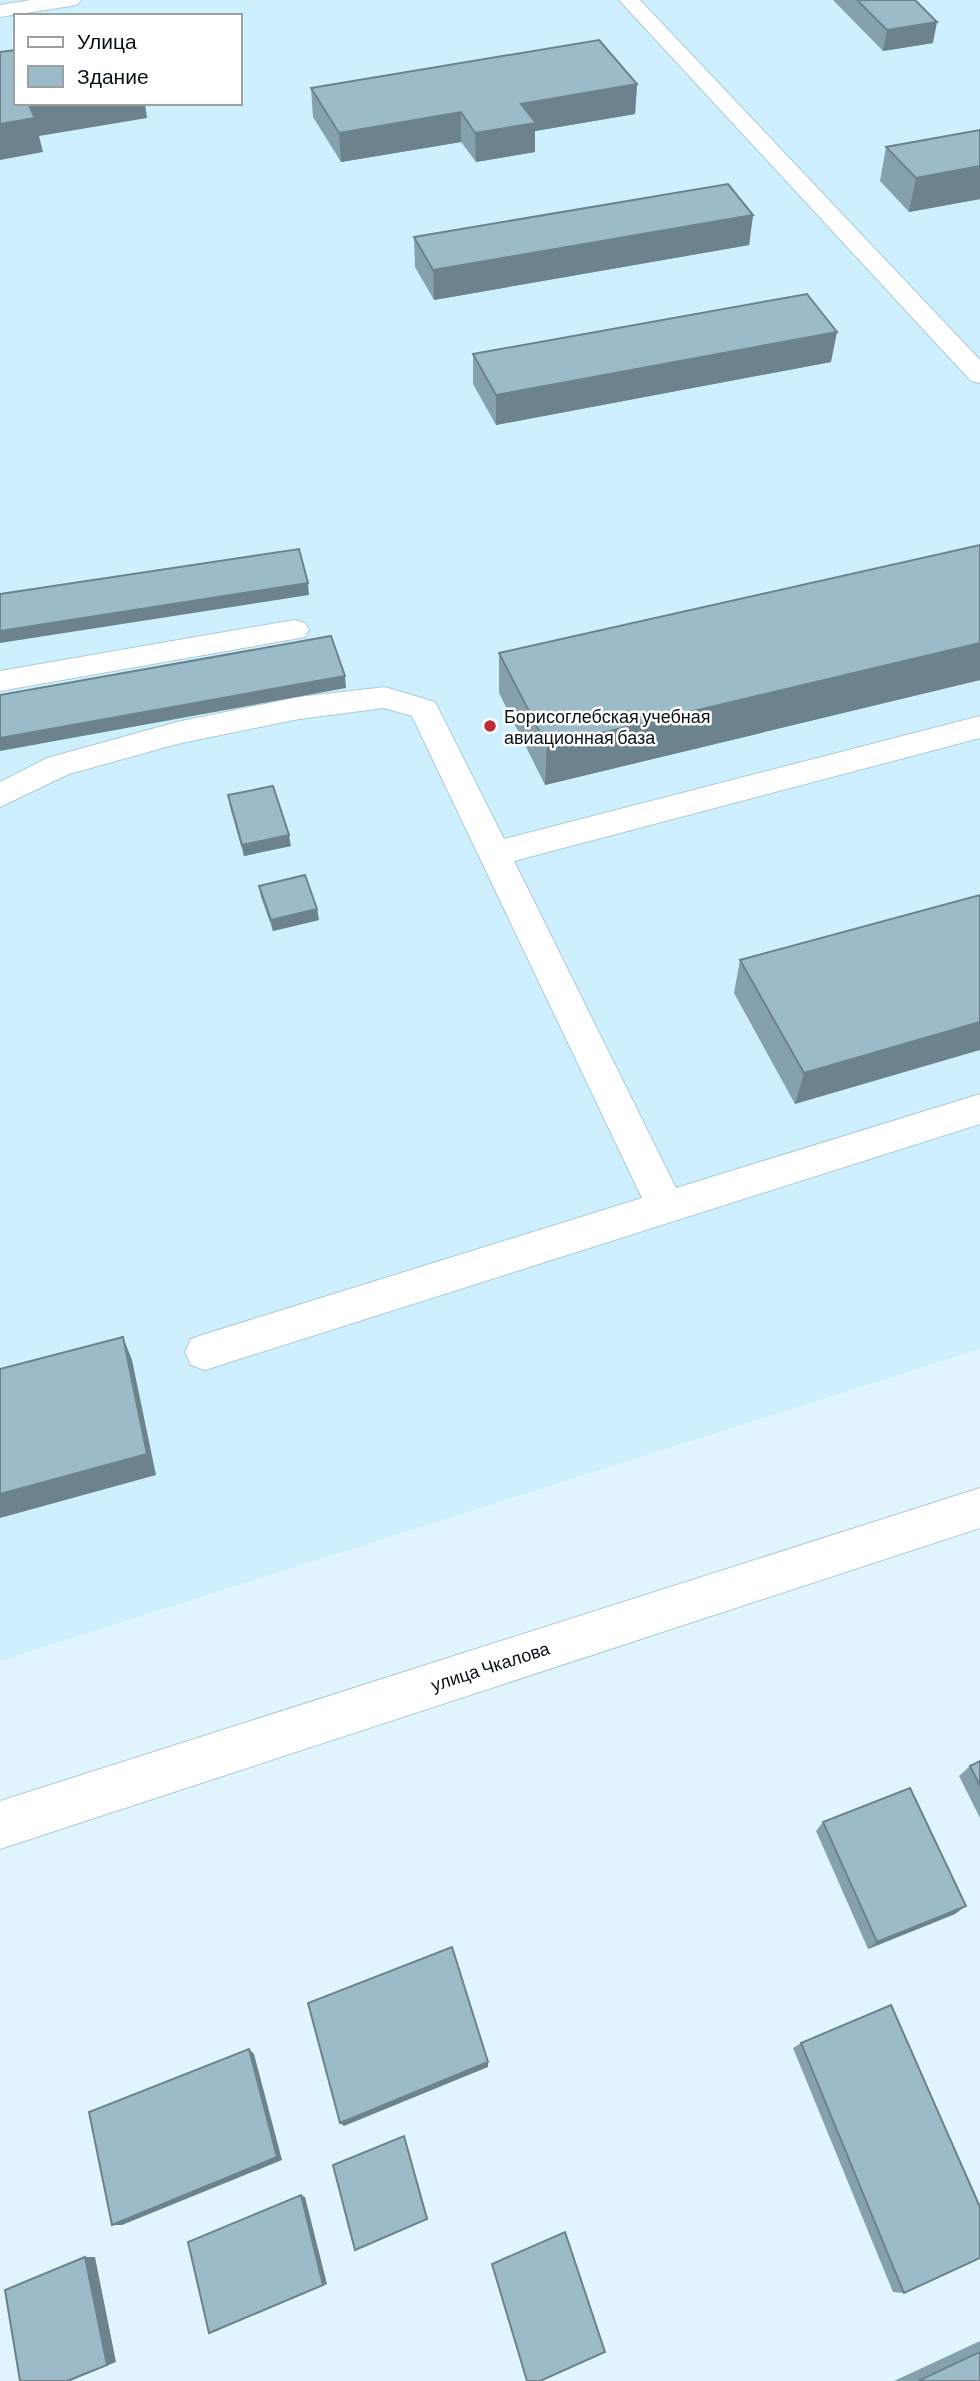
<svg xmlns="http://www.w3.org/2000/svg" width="980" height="2381" font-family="Barlow,sans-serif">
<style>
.built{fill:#cef0fe;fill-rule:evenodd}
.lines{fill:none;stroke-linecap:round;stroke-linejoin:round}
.minor-casing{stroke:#a9cad7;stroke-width:2}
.minor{fill:#fff;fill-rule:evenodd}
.wall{fill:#85a1ad}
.shaded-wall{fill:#6c838d}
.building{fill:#9bbbc9;stroke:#6c838d;stroke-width:2}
.poi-dot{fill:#bd2c3b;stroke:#fff;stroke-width:2.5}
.labels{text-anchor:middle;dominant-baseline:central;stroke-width:5;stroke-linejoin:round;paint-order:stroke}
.poi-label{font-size:18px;fill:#061116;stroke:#fff;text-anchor:start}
.street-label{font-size:18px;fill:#061116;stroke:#fff}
</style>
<rect width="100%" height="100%" fill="#e1f5fe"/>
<path class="built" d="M0,0H980V1349L0,1661ZM16,16H240V103H16Z"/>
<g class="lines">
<g class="minor-casing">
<g id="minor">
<polygon points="31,0 81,0 78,4 71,6 0,17 0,5"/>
<polygon points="619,0 640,0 980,360 980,383 971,381"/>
<polygon points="294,620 305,623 309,630 305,637 0,691 0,671"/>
<polygon points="385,687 435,702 504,839 980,716 980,738 514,861 676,1188 980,1094 980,1124 205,1370 191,1365 185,1352 191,1339 205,1334 642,1198 412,716 384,708 299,719 177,744 69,774 0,807 0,782 47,758 177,722 299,697"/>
<polygon points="980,1488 980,1528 0,1849 0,1801"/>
</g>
</g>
<use href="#minor" class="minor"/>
</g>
<g class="wall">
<polygon points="833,0 915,0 933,43 883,51"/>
<polygon points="637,84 635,114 535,131 535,152 476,162 461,142 341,162 313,117 311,88"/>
<polygon points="980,130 980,199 909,212 880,181 886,147"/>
<polygon points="753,215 749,245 434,300 415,267 414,237"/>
<polygon points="473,354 831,362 496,425 473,384"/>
<polygon points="980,545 980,680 545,785 499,693 499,653"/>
<polygon points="228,795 291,846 244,856 230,807"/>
<polygon points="259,886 317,909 319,920 273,931 261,897"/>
<polygon points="980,895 795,1104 734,993 740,960"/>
<polygon points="980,1761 980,1818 959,1776 970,1766"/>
<polygon points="823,1822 955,1914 868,1949 816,1831"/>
<polygon points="801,2043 904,2293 893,2292 793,2048"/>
<polygon points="980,2341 980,2381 894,2381"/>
</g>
<g class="shaded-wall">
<polygon points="937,22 933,43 883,51 887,30"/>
<polygon points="637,84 635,114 535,131 535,152 476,162 475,133 521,104"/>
<polygon points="28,103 145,103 147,118 39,136 43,152 0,160 0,124"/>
<polygon points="461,112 461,142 341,162 339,133"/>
<polygon points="980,166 980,199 909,212 916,178"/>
<polygon points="753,215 749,245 434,300 433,270"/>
<polygon points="837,332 831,362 496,425 496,395"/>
<polygon points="308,583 309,595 0,643 0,631"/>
<polygon points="980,643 980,680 545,785 547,746"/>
<polygon points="345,676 346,688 0,751 0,738"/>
<polygon points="289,835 291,846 244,856 242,845"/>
<polygon points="317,909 319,920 273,931 271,920"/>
<polygon points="980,1022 980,1050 795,1104 804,1073"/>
<polygon points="123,1337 132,1360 156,1475 0,1518 0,1494"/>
<polygon points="966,1906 955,1914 868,1949 877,1942"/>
<polygon points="249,2049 254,2054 282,2160 122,2225 112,2225"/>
<polygon points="488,2062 488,2067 344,2126 340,2123"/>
<polygon points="404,2136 428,2219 355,2250"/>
<polygon points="301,2195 305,2197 327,2284 216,2331 209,2333"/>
<polygon points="85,2257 95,2257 116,2362 70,2381 67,2381"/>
</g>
<g class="building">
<polygon points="857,0 915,0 937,22 887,30"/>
<polygon points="599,40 637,84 521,104 536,123 475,133 461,112 339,133 311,88"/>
<polygon points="16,50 16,103 28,103 35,118 0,124 0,52"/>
<polygon points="980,130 980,166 916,178 886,147"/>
<polygon points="728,184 753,215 433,270 414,237"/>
<polygon points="807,294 837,332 496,395 473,354"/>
<polygon points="980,545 980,643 547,746 499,653"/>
<polygon points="299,549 308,583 0,631 0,594"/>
<polygon points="331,636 345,676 0,738 0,695"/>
<polygon points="273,786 289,835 242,845 228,795"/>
<polygon points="305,875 317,909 271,920 259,886"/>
<polygon points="980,895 980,1022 804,1073 740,960"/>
<polygon points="123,1337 147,1454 0,1494 0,1369"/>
<polygon points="980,1761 980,1786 970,1766"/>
<polygon points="910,1788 966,1906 877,1942 823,1822"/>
<polygon points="452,1947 488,2062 340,2123 308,2003"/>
<polygon points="891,2005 980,2207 980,2258 904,2293 801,2043"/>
<polygon points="249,2049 277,2157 112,2225 89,2112"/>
<polygon points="404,2136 427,2219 355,2250 333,2165"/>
<polygon points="301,2195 323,2285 209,2333 188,2242"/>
<polygon points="565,2232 605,2352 540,2381 527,2381 492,2264"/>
<polygon points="85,2257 107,2365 67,2381 20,2381 5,2290"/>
<polygon points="980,2352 980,2381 918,2381"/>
</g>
<circle class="poi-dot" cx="490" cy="726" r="7"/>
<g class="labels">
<g class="poi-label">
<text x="504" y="716">Борисоглебская учебная<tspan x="504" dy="21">авиационная база</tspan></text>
</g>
<g class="street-label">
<text transform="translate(490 1666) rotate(-18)">улица Чкалова</text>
</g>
</g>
<rect x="14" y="14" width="228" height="91" fill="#ffffff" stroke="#9ba0a2" stroke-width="2"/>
<rect x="28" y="37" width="35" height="10" fill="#ffffff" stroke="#9ba0a2" stroke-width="2"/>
<text x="77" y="49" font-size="21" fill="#061116">Улица</text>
<rect x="28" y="66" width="35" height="21" fill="#9bbbc9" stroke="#9ba0a2" stroke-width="2"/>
<text x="77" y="84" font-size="21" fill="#061116">Здание</text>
</svg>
